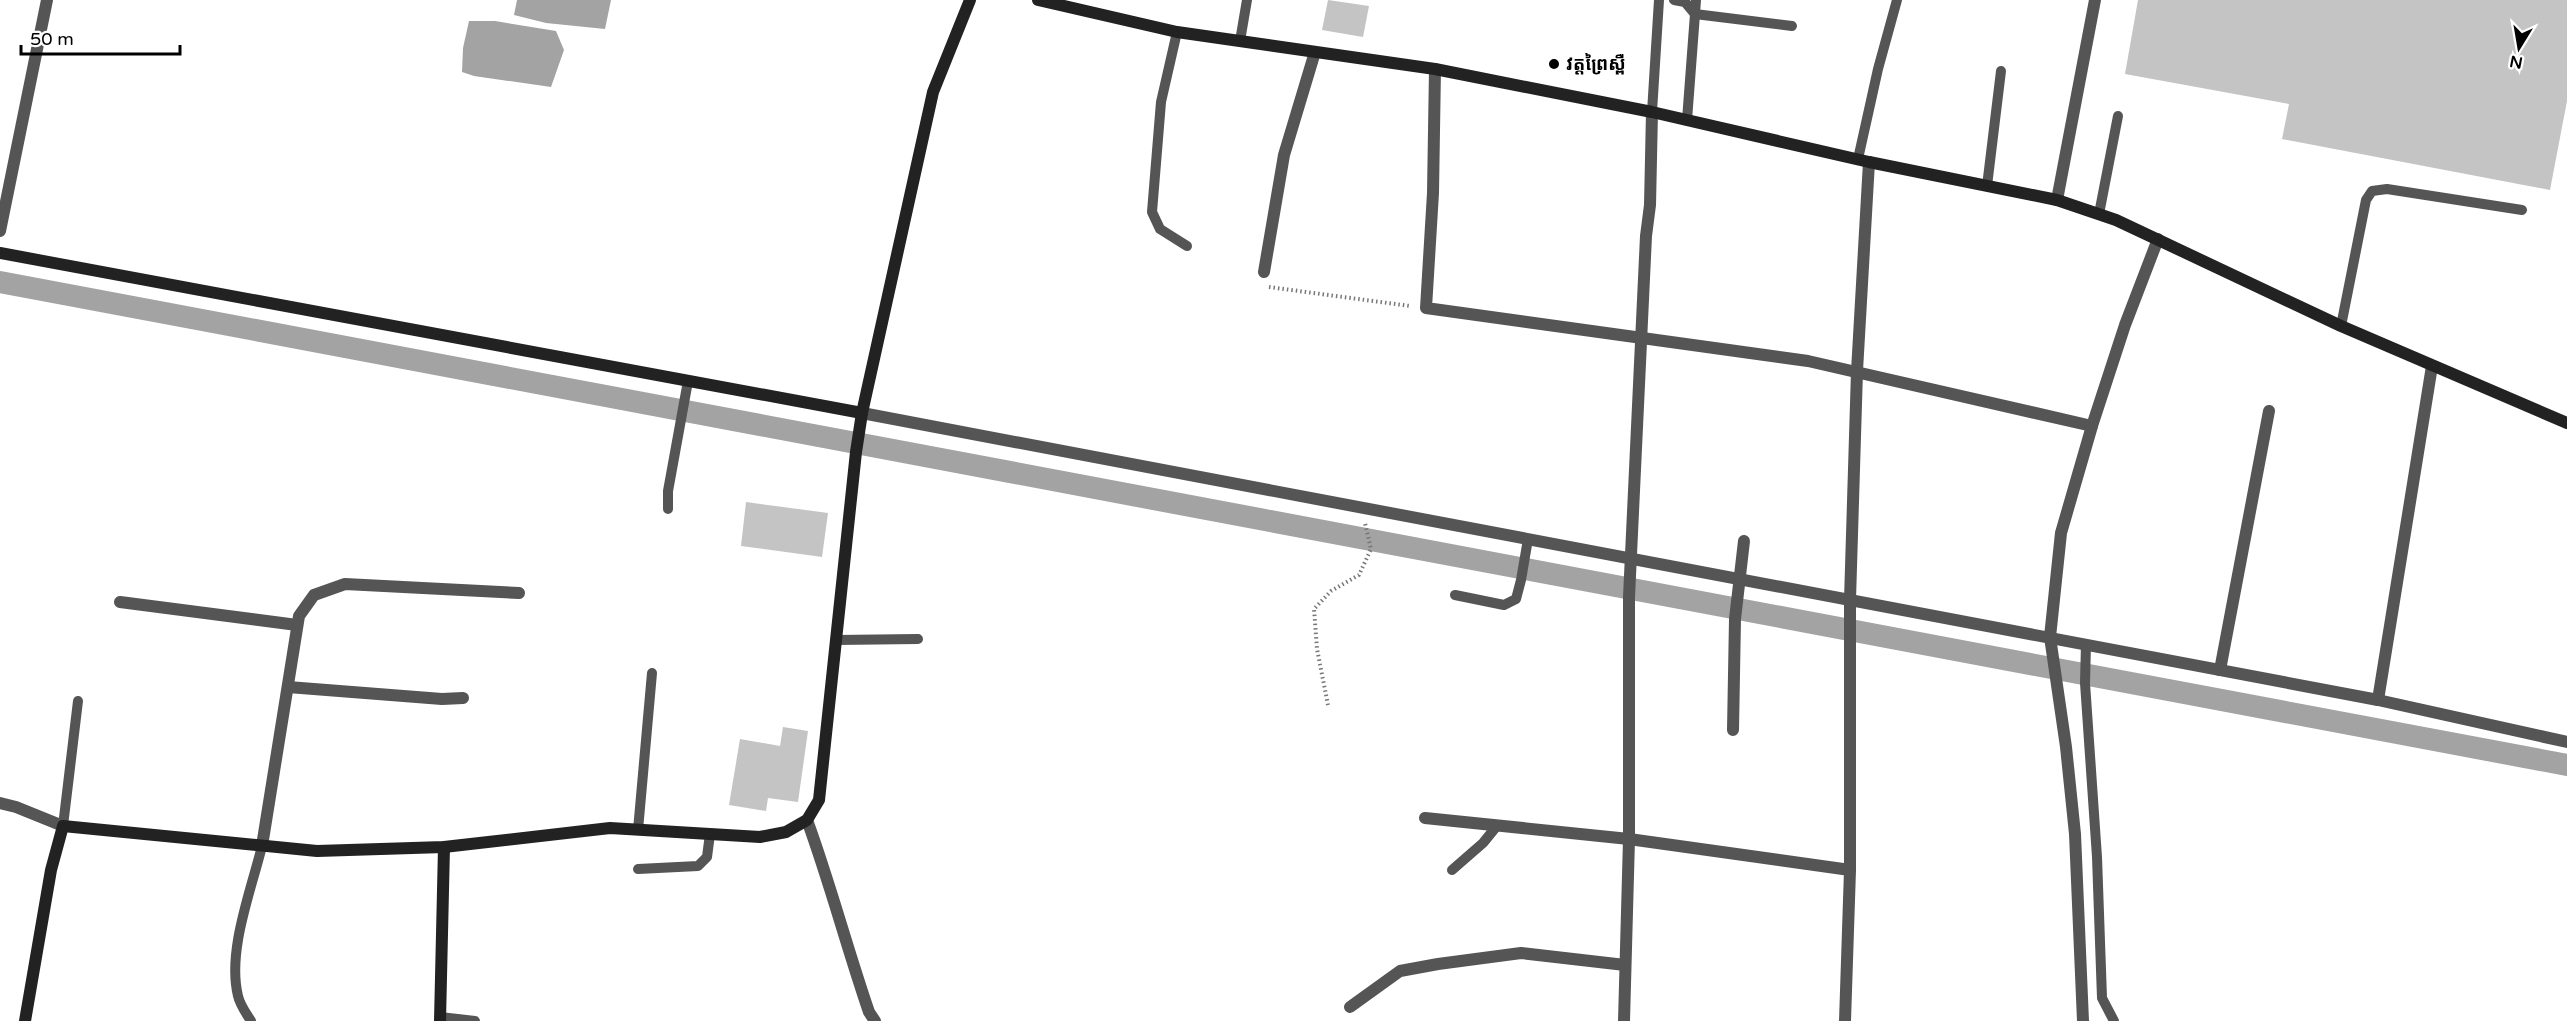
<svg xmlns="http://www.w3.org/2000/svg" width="2567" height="1021" font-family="'Varela Round','Noto Sans Khmer',sans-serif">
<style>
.water{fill:#a3a3a3}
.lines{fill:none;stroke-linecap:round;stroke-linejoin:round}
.canal{stroke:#a3a3a3;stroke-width:22}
.building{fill:#c4c4c4}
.path{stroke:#777;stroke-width:4;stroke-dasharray:1.5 3;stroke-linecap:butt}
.lane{stroke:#555;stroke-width:10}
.street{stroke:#555;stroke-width:12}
.secondary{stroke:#222;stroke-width:12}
.poi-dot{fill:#000;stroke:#fff;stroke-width:2}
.labels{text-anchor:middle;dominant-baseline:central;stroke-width:4.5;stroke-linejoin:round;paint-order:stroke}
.poi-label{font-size:18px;font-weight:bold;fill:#000;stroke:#fff;text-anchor:start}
</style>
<rect width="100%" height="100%" fill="#fff"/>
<g class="water">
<polygon points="517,0 611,0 605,29 546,23 514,15"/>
<polygon points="469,21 495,21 556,31 564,50 551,87 474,76 462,72 463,48"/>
</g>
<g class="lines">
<polyline class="canal" points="0,282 2567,765"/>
</g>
<g class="building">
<polygon points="1328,0 1369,6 1363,37 1322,30"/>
<polygon points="2138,0 2567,0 2567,101 2550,190 2282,139 2289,104 2125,74"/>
<polygon points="746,502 828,513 822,557 741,546"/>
<polygon points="783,727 808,731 798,802 768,798 766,811 729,805 740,739 780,746"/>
</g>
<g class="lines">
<g class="path">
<polyline points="1269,287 1410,306"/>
<polyline points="1328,705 1317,649 1314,609 1331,591 1359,575 1371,549 1365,523"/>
</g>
<g class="lane">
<polyline points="1674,0 1685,2 1695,14 1687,120"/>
<polyline points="1696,0 1695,14 1792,26"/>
<polyline points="1177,32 1161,102 1152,212 1160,229 1187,246"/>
<polyline points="1240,41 1247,0"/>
<polyline points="1652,112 1659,0"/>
<polyline points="1858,159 1878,69 1897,0"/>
<polyline points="1987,186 2001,71"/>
<polyline points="2099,214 2118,116"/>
<polyline points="2341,326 2366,200 2372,191 2387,189 2522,210"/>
<polyline points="668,509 668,491 688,381"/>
<polyline points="1455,595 1504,605 1516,599 1521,580 1528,539"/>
<polyline points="836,640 918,639"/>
<polyline points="2086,644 2085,683 2097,857 2102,998 2114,1021"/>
<polyline points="63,826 78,701"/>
<polyline points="638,830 652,673"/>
<polyline points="638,869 698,866 707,857 710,834"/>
<polyline points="1452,870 1483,843 1496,827"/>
<polyline points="440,1017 475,1021"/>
<path d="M251,1021C246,1013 240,1005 238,996C227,951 251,891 262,846"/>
</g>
<g class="street">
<polyline points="1435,69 1433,193 1426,308 1808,361 2092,426"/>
<polyline points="2057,200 2095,0"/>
<polyline points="0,231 47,0"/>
<polyline points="1264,272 1284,155 1315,52"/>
<polyline points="862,413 2378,700 2432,366"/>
<polyline points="120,602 297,625"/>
<polyline points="2220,670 2269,411"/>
<polyline points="288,687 442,699 463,698"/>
<polyline points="2378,700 2567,742"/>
<polyline points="1733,730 1735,619 1744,541"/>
<polyline points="0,803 16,807 63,826"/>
<polyline points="1425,818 1629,839 1850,870"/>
<path d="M807,820C830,883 847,948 869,1012L875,1021"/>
<polyline points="262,846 299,616 314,595 345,584 519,593"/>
<polyline points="1350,1007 1400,971 1438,964 1521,953 1625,965"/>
<polyline points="1624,1021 1629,839 1629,597 1646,236 1650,205 1652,112"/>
<polyline points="1845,1021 1850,870 1850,600 1857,371 1869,162"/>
<polyline points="2083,1021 2075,834 2066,747 2050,637 2061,533 2092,426 2125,325 2158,239"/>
</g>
<g class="secondary">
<polyline points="1038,0 1177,32 1435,69 1652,112 1869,162 2057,200 2116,220 2341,326 2567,423"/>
<polyline points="0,253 862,413"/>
<polyline points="25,1021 51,870 63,826 317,851 444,847 610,828 760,837 786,832 807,820 819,800 856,452 862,413 933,92 970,0"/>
<polyline points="440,1021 444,847"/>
</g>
</g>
<circle class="poi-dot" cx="1554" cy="64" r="6"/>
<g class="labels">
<g class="poi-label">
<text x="1566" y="64">វត្តព្រៃស្ពឺ</text>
</g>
</g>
<g transform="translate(2519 48) rotate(191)" stroke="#ffffff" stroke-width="4.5" paint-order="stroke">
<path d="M0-4.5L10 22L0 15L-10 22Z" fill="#000000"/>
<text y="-9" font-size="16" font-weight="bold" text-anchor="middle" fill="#000000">N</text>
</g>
<path d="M21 45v9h159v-9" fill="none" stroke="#000000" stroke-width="3"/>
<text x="30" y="45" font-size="18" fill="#000000" stroke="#ffffff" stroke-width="4.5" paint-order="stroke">50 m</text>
</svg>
